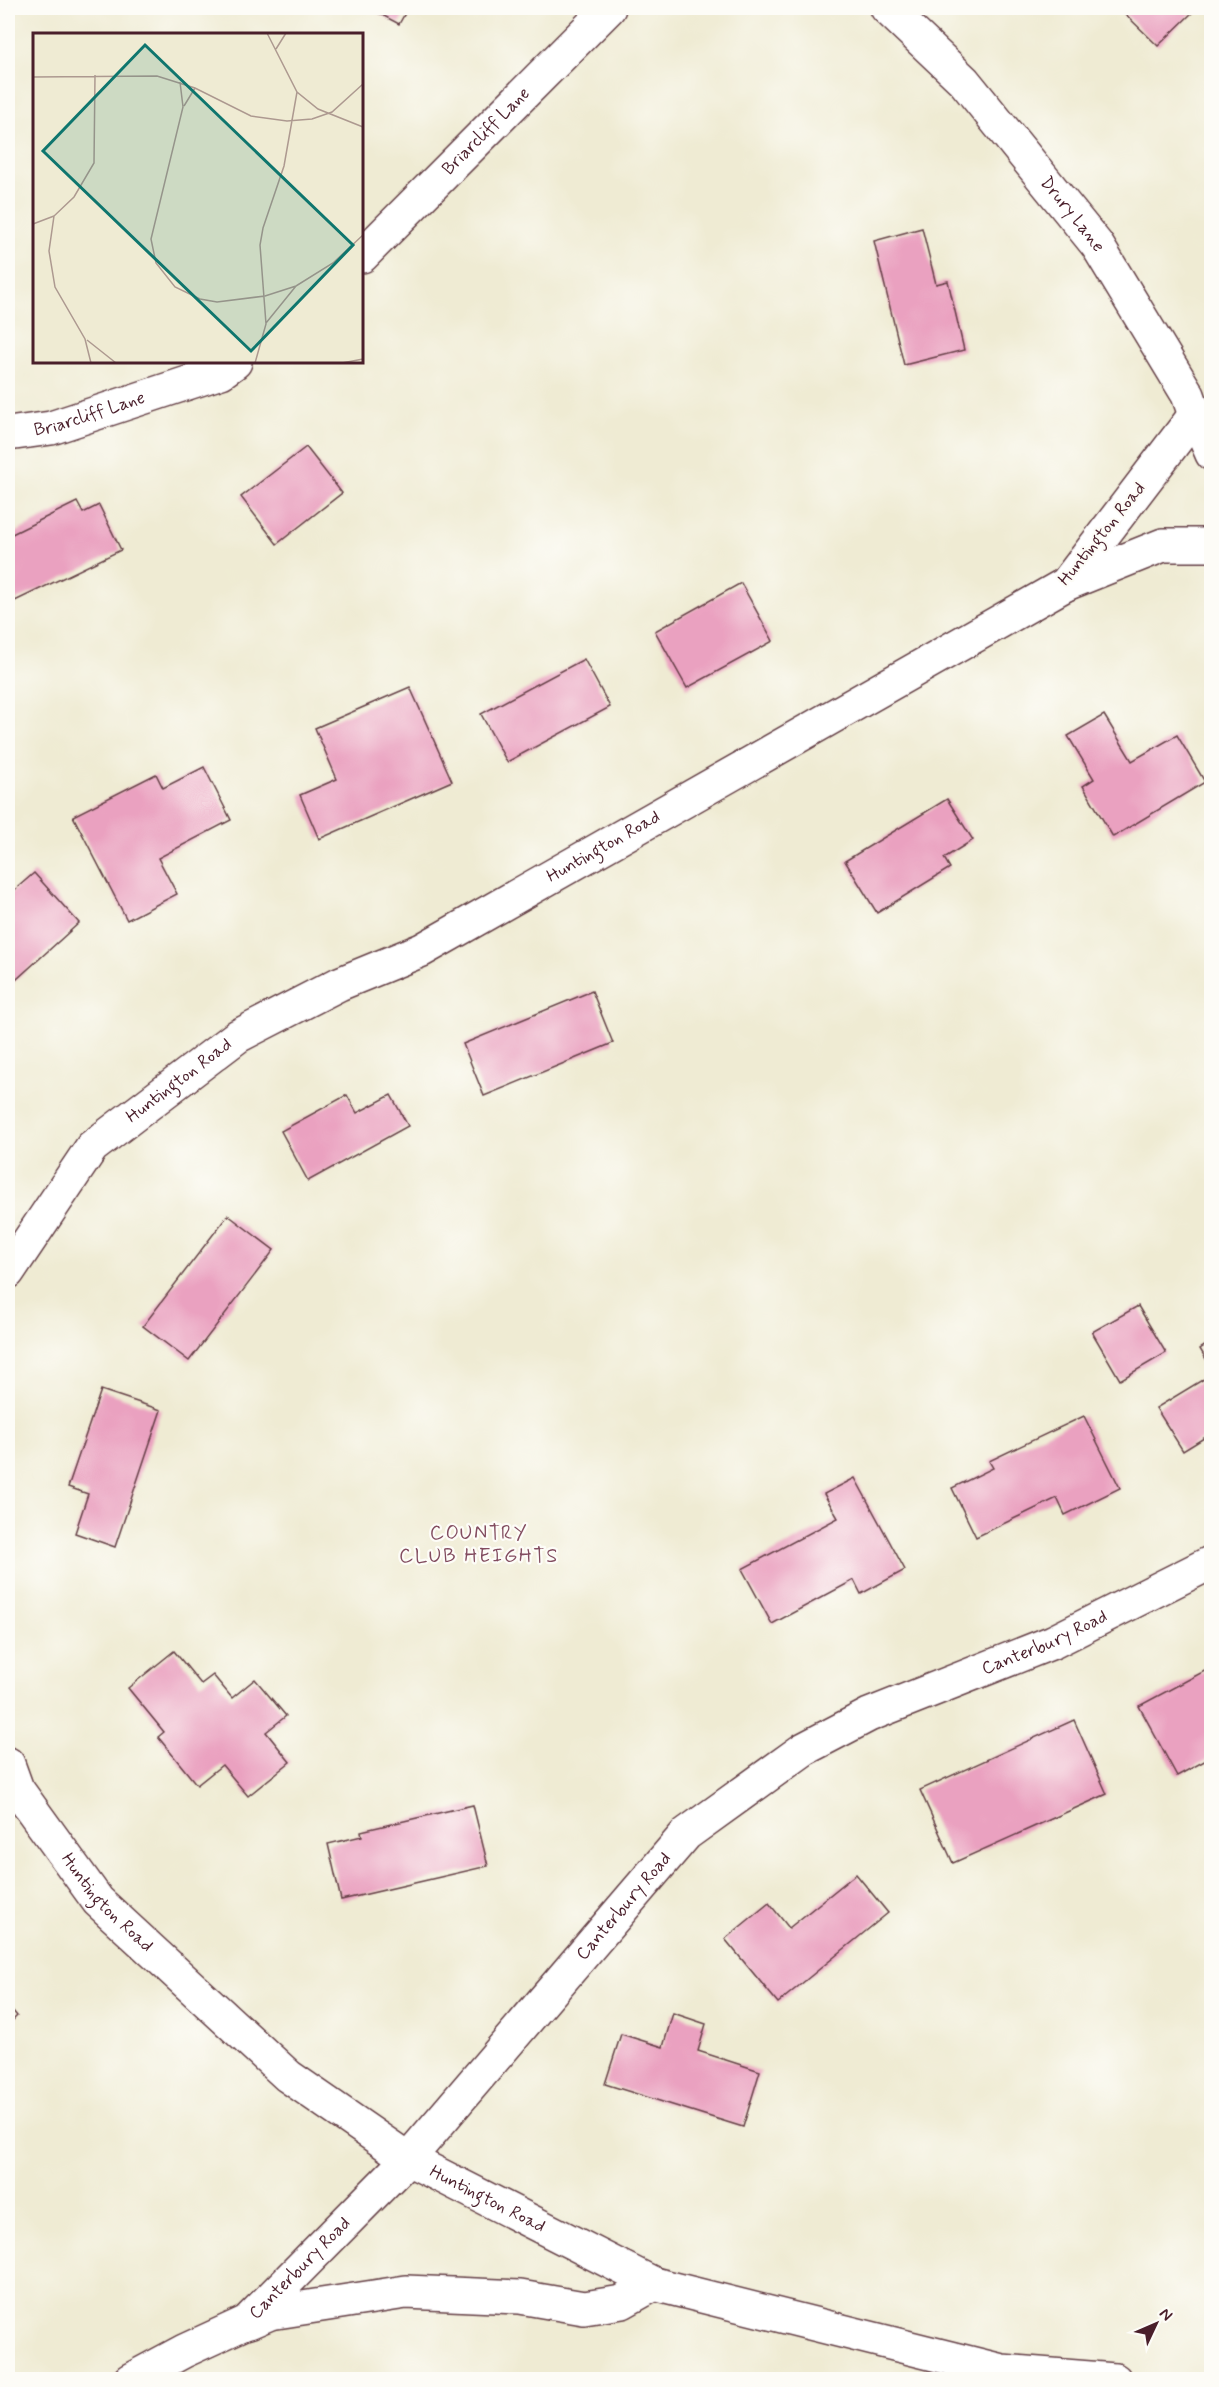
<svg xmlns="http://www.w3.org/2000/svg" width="1219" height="2387" font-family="Mynerve,sans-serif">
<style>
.building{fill:#eaa1c0}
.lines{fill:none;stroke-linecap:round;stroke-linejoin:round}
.street-casing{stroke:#633e44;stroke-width:36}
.street{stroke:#fff;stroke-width:33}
.labels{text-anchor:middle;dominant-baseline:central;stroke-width:4.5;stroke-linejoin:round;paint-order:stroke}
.street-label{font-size:18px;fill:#4a1f2b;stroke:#fdfcf7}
.neighbourhood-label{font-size:20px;letter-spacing:1.5px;fill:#824c5f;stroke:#fdfcf7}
.inset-road{fill:none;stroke:#ad9990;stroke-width:1.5}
.view{fill:#0f766e;fill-opacity:0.15;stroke:#0f766e;stroke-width:3}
.inset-edge{fill:none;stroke:#4a1f2b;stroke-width:3}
</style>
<rect width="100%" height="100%" fill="#fdfcf7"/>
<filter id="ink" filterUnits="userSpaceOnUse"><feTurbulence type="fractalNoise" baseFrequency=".0167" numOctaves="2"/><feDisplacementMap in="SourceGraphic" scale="12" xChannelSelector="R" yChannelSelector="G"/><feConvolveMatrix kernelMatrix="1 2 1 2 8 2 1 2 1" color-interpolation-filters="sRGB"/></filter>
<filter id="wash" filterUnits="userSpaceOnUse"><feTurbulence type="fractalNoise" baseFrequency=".008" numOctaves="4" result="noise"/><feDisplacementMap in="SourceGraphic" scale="24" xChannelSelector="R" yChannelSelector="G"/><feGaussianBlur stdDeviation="1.35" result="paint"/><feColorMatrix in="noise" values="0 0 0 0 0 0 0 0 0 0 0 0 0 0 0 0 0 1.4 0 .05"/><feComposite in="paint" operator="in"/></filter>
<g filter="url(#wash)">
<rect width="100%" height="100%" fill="#efebd3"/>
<g id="blocks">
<g class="building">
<polygon points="369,8 408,8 399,24"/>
<polygon points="1119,8 1197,8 1158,46"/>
<polygon points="922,228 936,284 948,281 964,350 904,365 874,241"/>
<polygon points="306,447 342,493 277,544 241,497"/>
<polygon points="77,502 83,513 99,505 121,550 15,601 8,585 8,536"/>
<polygon points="741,583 773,641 687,688 655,631"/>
<polygon points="584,659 610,707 507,762 481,714"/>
<polygon points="410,687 452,781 319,839 300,795 337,779 315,728"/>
<polygon points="1104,715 1132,761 1177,735 1205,782 1113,837 1083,786 1094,779 1068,736"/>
<polygon points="204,767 231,820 158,858 177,894 127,920 73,816 156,774 163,788"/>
<polygon points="947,799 973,840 944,858 950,868 877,913 845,861"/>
<polygon points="34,873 79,923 8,987 8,889 11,893"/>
<polygon points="592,991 613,1043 484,1096 463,1044"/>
<polygon points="347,1095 357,1113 391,1095 408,1126 308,1181 281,1131"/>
<polygon points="228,1215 274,1250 189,1361 143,1326"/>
<polygon points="1138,1306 1166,1353 1120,1380 1092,1332"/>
<polygon points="1212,1341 1212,1369 1200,1349"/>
<polygon points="1212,1374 1212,1433 1183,1451 1156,1408"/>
<polygon points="101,1390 161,1410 115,1547 75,1533 88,1494 68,1487"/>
<polygon points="1084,1416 1120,1488 1065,1515 1057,1498 976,1537 952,1488 993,1468 989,1461"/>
<polygon points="855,1478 905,1570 861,1594 854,1580 772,1624 742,1569 838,1518 824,1494"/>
<polygon points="174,1651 201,1684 213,1675 232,1698 255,1679 286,1716 266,1732 290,1762 248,1796 222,1765 197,1785 158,1737 164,1732 128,1688"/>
<polygon points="1212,1667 1212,1757 1177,1776 1139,1706"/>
<polygon points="1074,1720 1107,1794 953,1863 920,1790"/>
<polygon points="473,1805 488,1866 341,1900 328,1844 362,1836 361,1831"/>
<polygon points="856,1874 888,1913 778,2003 725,1939 769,1903 789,1928"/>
<polygon points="8,2005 17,2016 8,2025"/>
<polygon points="673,2013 706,2024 698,2051 760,2071 743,2127 605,2084 621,2034 663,2047"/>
</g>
</g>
</g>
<g filter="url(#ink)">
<use href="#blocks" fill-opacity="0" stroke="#633e44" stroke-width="1.5"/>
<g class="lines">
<g class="street-casing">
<g id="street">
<path id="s1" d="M887,8L964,81L1097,245L1188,395L1195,415L1212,454"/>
<path id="s2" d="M362,256L609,8"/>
<path id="s3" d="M8,434L51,428L221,372L235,362"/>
<polyline points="1066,584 1163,545 1212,545"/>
<path id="s4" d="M8,1272L92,1147L238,1036L339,984L422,950L1066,584L1195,415"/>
<path id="s5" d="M8,1764L17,1789L98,1901L288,2076L408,2159L654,2284L1002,2371L1115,2380"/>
<polyline points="249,2322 270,2313 406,2292 520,2297 584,2308 622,2302 654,2284"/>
<path id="s6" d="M130,2380L184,2351L247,2322L408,2159L686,1834L804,1749L869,1715L1053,1642L1212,1562"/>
</g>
</g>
<use href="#street" class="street"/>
</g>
</g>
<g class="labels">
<g class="street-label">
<text stroke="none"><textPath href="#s2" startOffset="176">Briarcliff Lane</textPath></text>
<text stroke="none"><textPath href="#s1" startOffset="278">Drury Lane</textPath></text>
<text stroke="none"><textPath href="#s3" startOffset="84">Briarcliff Lane</textPath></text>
<text transform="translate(1102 534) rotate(-51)">Huntington Road</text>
<text stroke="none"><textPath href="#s4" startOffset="746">Huntington Road</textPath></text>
<text stroke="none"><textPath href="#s4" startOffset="260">Huntington Road</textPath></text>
<text stroke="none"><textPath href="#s6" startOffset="1196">Canterbury Road</textPath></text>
<text stroke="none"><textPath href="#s5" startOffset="172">Huntington Road</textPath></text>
<text stroke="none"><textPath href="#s6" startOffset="692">Canterbury Road</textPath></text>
<text stroke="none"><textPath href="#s5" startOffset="658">Huntington Road</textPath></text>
<text stroke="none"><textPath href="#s6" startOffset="206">Canterbury Road</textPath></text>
</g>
<g class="neighbourhood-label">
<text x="479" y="1533">COUNTRY<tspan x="479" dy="23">CLUB HEIGHTS</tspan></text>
</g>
</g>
<g transform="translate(33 33)">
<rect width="330" height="330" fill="#efebd3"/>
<path class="inset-road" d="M234,0L264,59L285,76L330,94M243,16L253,0M0,44L124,43L162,55L218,83L254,88L279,86L299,79L330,51M147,49L150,74L118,206L123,230L142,254L167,266L184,269L232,263L263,253L300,230L330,202M151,73L162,55M0,191L21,183M233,290L263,253M54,307L83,330M58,330L52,306L22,254L16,218L21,183L41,164L61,130L62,42M222,330L233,291L227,212L230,195L251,133L264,59M309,330L330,326"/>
<path class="view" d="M112,12L320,212L218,318L10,118Z"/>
<rect width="330" height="330" class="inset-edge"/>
</g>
<rect width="1219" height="2387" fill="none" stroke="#fdfcf7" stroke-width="30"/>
<g transform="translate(1156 2324) rotate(46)" stroke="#fdfcf7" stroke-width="4.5" paint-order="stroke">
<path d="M0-4.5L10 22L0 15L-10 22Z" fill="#4a1f2b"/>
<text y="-9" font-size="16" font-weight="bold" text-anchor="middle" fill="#4a1f2b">N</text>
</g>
</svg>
